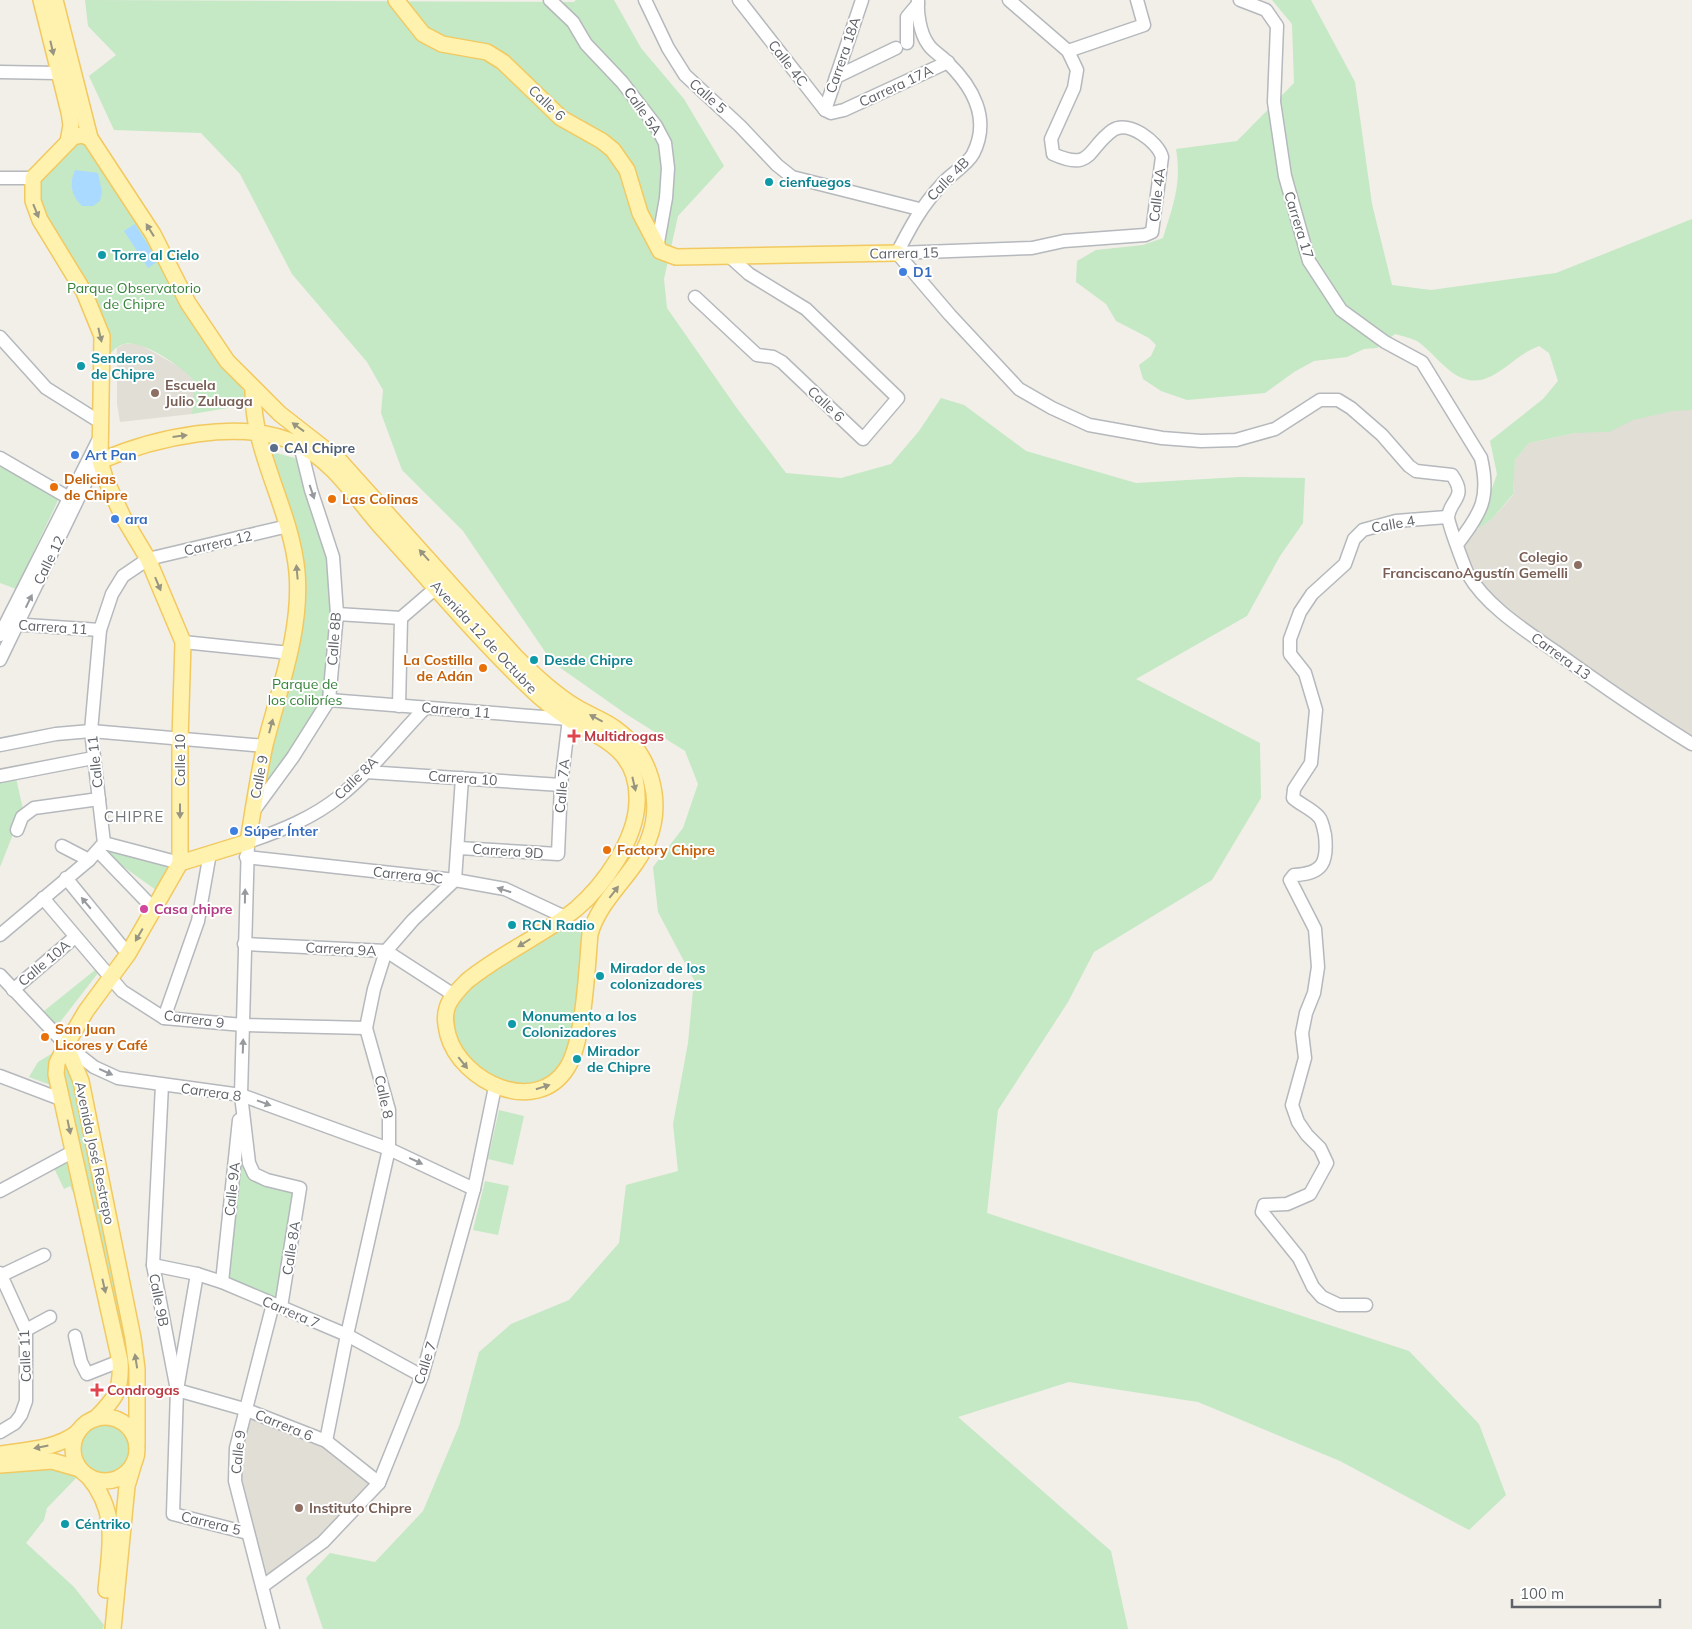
<svg xmlns="http://www.w3.org/2000/svg" width="1692" height="1629" font-family="Mulish,sans-serif">
<style>
.education{fill:#e1ded6}
.green{fill:#c5e8c5}
.water{fill:#aadaff}
.lines{fill:none;stroke-linecap:round;stroke-linejoin:round}
.minor-casing{stroke:#b5b8bc;stroke-width:15}
.major-casing{stroke:#f2c960;stroke-width:18}
.minor{stroke:#fff;stroke-width:12}
.major{stroke:#fff2af;stroke-width:15}
.oneway{fill:#979581}
.oneway2{fill:#979a9d}
.culture-dot{fill:#0f9aa8;stroke:#fff;stroke-width:2}
.shop-dot{fill:#3f7fe0;stroke:#fff;stroke-width:2}
.education-dot{fill:#8d6e63;stroke:#fff;stroke-width:2}
.service-dot{fill:#5c6f8a;stroke:#fff;stroke-width:2}
.food-dot{fill:#e8710a;stroke:#fff;stroke-width:2}
.health-dot{fill:#e0444e;stroke:#fff;stroke-width:2}
.hotel-dot{fill:#d1479c;stroke:#fff;stroke-width:2}
.labels{text-anchor:middle;dominant-baseline:central;stroke-width:4;stroke-linejoin:round;paint-order:stroke}
.street-label{font-size:14px;fill:#5f6368;stroke:#fff}
.culture-label{font-size:14px;font-weight:bold;fill:#0d838f;stroke:#fff;text-anchor:start}
.shop-label{font-size:14px;font-weight:bold;fill:#366cbe;stroke:#fff;text-anchor:start}
.park-label{font-size:14px;fill:#348238;stroke:#fff}
.education-label{font-size:14px;font-weight:bold;fill:#785e54;stroke:#fff;text-anchor:start}
.service-label{font-size:14px;font-weight:bold;fill:#4e5e75;stroke:#fff;text-anchor:start}
.food-label{font-size:14px;font-weight:bold;fill:#c56008;stroke:#fff;text-anchor:start}
.health-label{font-size:14px;font-weight:bold;fill:#be3a42;stroke:#fff;text-anchor:start}
.hotel-label{font-size:14px;font-weight:bold;fill:#b23c85;stroke:#fff;text-anchor:start}
.neighbourhood-label{font-size:15px;letter-spacing:1px;fill:#70757a;stroke:#fff}
</style>
<rect width="100%" height="100%" fill="#f1efe8"/>
<g class="education">
<polygon points="124,344 139,344 183,369 194,381 192,414 120,422 117,404 117,348"/>
<polygon points="1692,399 1692,737 1506,616 1486,596 1458,543 1492,519 1513,495 1515,460 1529,443 1575,433"/>
<polygon points="245,1415 326,1441 379,1483 323,1542 263,1586 235,1481"/>
</g>
<g class="green">
<polygon points="85,0 574,2 576,0 614,0 641,48 684,99 724,166 678,216 664,279 667,308 736,407 786,473 841,478 891,464 919,431 941,398 964,405 1026,451 1136,483 1240,477 1305,478 1303,523 1280,556 1247,616 1136,679 1260,743 1261,798 1212,880 1094,952 1068,1002 998,1110 987,1213 1409,1351 1479,1424 1506,1495 1469,1530 1340,1461 1198,1402 1069,1382 958,1417 1111,1551 1128,1629 323,1629 306,1578 330,1553 375,1562 423,1511 459,1426 479,1352 511,1324 569,1300 619,1243 626,1185 678,1171 673,1124 688,1043 694,980 658,912 653,867 683,828 698,784 685,751 626,714 552,662 463,531 402,470 381,413 383,390 367,362 292,274 240,174 201,133 114,130 89,76 116,55 88,26"/>
<path d="M1272,0H1311L1355,82L1372,204L1392,285L1431,290L1556,273L1692,219V410L1673,411L1633,420L1609,432L1575,433L1529,443L1515,460L1513,494L1492,519L1478,529L1497,474L1490,441L1543,399L1558,381L1549,353L1539,346C1518,354 1505,371 1487,378C1456,390 1439,356 1417,341C1411,338 1402,336 1395,334L1377,348L1364,349L1347,357L1314,361L1294,372L1265,393L1187,400L1161,391L1143,379L1139,365L1151,356L1156,345L1149,338L1116,321L1106,304L1076,282L1077,261L1096,250L1143,245L1163,238C1173,205 1182,184 1176,149L1237,141L1294,83L1292,24Z"/>
<path d="M90,138L246,395L234,407L192,414L194,381C182,367 144,340 124,344C116,346 109,355 103,360L75,261L65,260L40,220L33,178L64,147Z"/>
<polygon points="269,451 302,460 333,557 329,700 252,814 299,596"/>
<polygon points="4,462 61,494 16,589 0,583 0,468"/>
<polygon points="15,774 23,809 0,867 0,778"/>
<polygon points="97,848 180,863 163,895"/>
<polygon points="565,917 590,934 584,987 560,1078 513,1090 458,1057 447,1007 454,995"/>
<polygon points="95,970 98,973 57,1026 44,1011"/>
<polygon points="66,1045 127,1339 131,1399 124,1396 124,1376 56,1087 29,1077 38,1062"/>
<polygon points="241,1095 252,1175 295,1194 285,1309 222,1282"/>
<polygon points="499,1110 524,1116 513,1165 488,1159"/>
<polygon points="70,1157 78,1203 70,1186 64,1189 53,1166"/>
<polygon points="485,1181 509,1186 498,1235 473,1230"/>
<circle cx="105" cy="1449" r="24"/>
<polygon points="46,1464 79,1475 47,1508 44,1520 26,1543 74,1587 104,1625 103,1629 0,1629 0,1471"/>
</g>
<g class="water">
<path d="M75,170L98,173L102,192L100,201L93,206H82C71,196 69,183 75,170Z"/>
<polygon points="135,224 158,261 148,268 124,231"/>
</g>
<g class="lines">
<g class="minor-casing">
<g id="minor">
<polyline points="550,0 573,22 586,44 622,82 656,126 665,143 668,168 666,198 657,248"/>
<polyline points="645,0 668,48 685,75 740,126 777,165 792,177 919,209"/>
<polyline points="739,0 825,110 831,113 844,110 948,62"/>
<path d="M1240,0L1266,10L1277,26L1274,102L1285,176L1309,261L1341,310L1385,342L1422,362L1481,458C1490,497 1482,512 1458,543"/>
<polyline points="907,43 907,17 918,4"/>
<polyline points="1068,51 1144,25 1137,0"/>
<polyline points="0,72 58,73"/>
<polyline points="836,77 896,48"/>
<polyline points="825,110 862,0"/>
<polyline points="0,178 33,178"/>
<path d="M897,253L950,315L1019,389L1052,408L1089,425L1162,438L1201,441L1236,440L1275,429L1320,400H1338L1351,408L1382,435L1409,466L1416,471L1452,475C1468,498 1450,499 1448,517C1447,520 1465,569 1468,574C1486,606 1526,631 1556,652C1600,684 1645,715 1692,744"/>
<path d="M897,253L1032,248L1064,241L1145,235L1152,232L1162,157C1158,142 1129,120 1113,130C1087,148 1093,172 1053,154L1051,139L1074,88L1077,70L1068,51L1009,0"/>
<path d="M897,253C912,224 921,207 943,183C951,174 967,165 973,154C991,119 973,87 947,62C942,56 932,51 928,44C920,33 917,13 918,0"/>
<polyline points="695,297 757,355 773,357 782,362 863,439 898,398 806,309 749,274 728,255"/>
<polyline points="0,337 46,388 100,422"/>
<polyline points="0,458 76,502"/>
<polyline points="337,614 401,618 437,587"/>
<polyline points="11,624 100,630"/>
<polyline points="0,635 100,437"/>
<polyline points="183,642 290,653"/>
<polyline points="0,660 89,476 100,461"/>
<polyline points="329,700 569,719"/>
<polyline points="399,706 401,618"/>
<polyline points="0,745 56,734 91,731 265,746"/>
<polyline points="366,772 561,785"/>
<polyline points="0,776 93,758"/>
<polyline points="252,813 293,757 329,700 337,614 333,557 311,490 300,445"/>
<polyline points="17,830 22,817 34,808 99,799"/>
<polyline points="104,843 180,863"/>
<polyline points="62,846 89,860"/>
<polyline points="459,848 558,854 561,785 569,719 573,713"/>
<polyline points="98,851 154,909"/>
<polyline points="246,857 455,880 505,889 565,917"/>
<polyline points="66,878 128,954"/>
<polyline points="43,898 122,991 164,1018 243,1025 366,1028"/>
<polyline points="0,935 89,860 104,843 91,731 100,630 112,594 123,576 148,559 288,526"/>
<polyline points="244,944 386,951 454,995"/>
<polyline points="0,975 66,1045 94,1067 118,1078 241,1095 389,1149 474,1189"/>
<polyline points="13,990 75,937"/>
<polyline points="164,1018 198,921 210,853"/>
<polyline points="0,1076 63,1100"/>
<polyline points="162,1085 153,1265 177,1390 173,1514 248,1533"/>
<polyline points="0,1191 74,1151"/>
<polyline points="153,1265 197,1274 222,1282 347,1335 422,1376"/>
<polyline points="0,1273 26,1330 26,1401 21,1415 15,1423 0,1432"/>
<polyline points="197,1274 177,1390 244,1409 326,1441 379,1483"/>
<polyline points="0,1276 44,1255"/>
<polyline points="222,1282 239,1120"/>
<polyline points="273,1304 236,1448 235,1481 273,1629"/>
<path d="M1366,1305H1339L1322,1297L1313,1287L1299,1258L1262,1212L1264,1205L1287,1204L1310,1194L1327,1163L1320,1148L1307,1135L1298,1122L1292,1105L1305,1058L1302,1033L1306,1013L1314,993L1318,967L1315,929L1290,880L1294,875C1323,874 1328,862 1325,835C1324,830 1322,820 1319,817C1312,809 1301,805 1293,798L1294,789L1311,763L1316,710L1305,673L1290,654V639L1300,612L1312,594L1345,564L1354,539L1363,530L1396,521L1447,517"/>
<path d="M281,1307L300,1188L267,1180L254,1174L249,1163L241,1095L248,842C280,831 313,818 340,796C371,771 397,737 425,708"/>
<polyline points="26,1330 50,1317"/>
<polyline points="75,1336 81,1362 87,1374 120,1361"/>
<polyline points="326,1441 347,1335 389,1149 389,1110 366,1028 374,989 386,951 413,920 455,880 462,778"/>
<polyline points="263,1586 323,1542 379,1483 422,1376 474,1189 495,1087"/>
</g>
</g>
<g class="major-casing">
<g id="major">
<polyline points="41,0 69,112 71,125 68,142"/>
<path d="M55,0L90,138L153,234L188,303L227,361L280,414L339,460L515,656C534,675 553,693 576,707C589,715 604,720 616,729C651,754 664,801 648,841C634,875 600,898 590,934C587,967 584,1042 567,1068C536,1117 461,1082 448,1035C446,1026 444,1017 447,1008C450,998 459,989 467,981C501,953 542,936 576,909C604,885 636,840 637,802C639,753 607,741 572,721C558,712 542,700 530,688C478,638 431,582 382,528C356,499 334,461 297,444C242,417 153,438 100,461"/>
<polyline points="396,0 423,34 442,44 487,52 503,62 561,118 602,141 613,150 627,170 640,213 660,251 676,257 897,253"/>
<path d="M90,138L82,135L73,137L33,178V201L40,220L84,292L102,336L100,461L105,478L123,517L148,559L183,642L180,740V863L128,954L86,1011L66,1045L57,1063L56,1074L120,1361C122,1391 115,1399 95,1419"/>
<path d="M180,863L248,842C253,810 258,777 265,745C279,689 302,631 297,572C291,508 252,453 253,389"/>
<polyline points="66,1045 81,1081 133,1338 137,1369 137,1444"/>
<circle cx="105" cy="1449" r="32"/>
<path d="M0,1454C26,1450 57,1449 78,1432"/>
<polyline points="0,1465 52,1461 80,1469"/>
<path d="M88,1476C119,1513 110,1546 106,1590"/>
<polyline points="113,1629 127,1486 133,1466"/>
</g>
</g>
<use href="#minor" class="minor"/>
<use href="#major" class="major"/>
</g>
<defs><path id="oneway-solid" d="M-6-.8H1V-3.2L6.5 0L1 3.2V.8H-6Z" transform="scale(1.25)"/></defs>
<g class="oneway">
<use href="#oneway-solid" transform="translate(52 48) rotate(77)"/>
<use href="#oneway-solid" transform="translate(36 211) rotate(68)"/>
<use href="#oneway-solid" transform="translate(150 230) rotate(-122)"/>
<use href="#oneway-solid" transform="translate(100 335) rotate(77)"/>
<use href="#oneway-solid" transform="translate(298 427) rotate(-144)"/>
<use href="#oneway-solid" transform="translate(180 436) rotate(-7)"/>
<use href="#oneway-solid" transform="translate(424 555) rotate(-132)"/>
<use href="#oneway-solid" transform="translate(297 572) rotate(-95)"/>
<use href="#oneway-solid" transform="translate(158 584) rotate(67)"/>
<use href="#oneway-solid" transform="translate(596 718) rotate(-152)"/>
<use href="#oneway-solid" transform="translate(271 726) rotate(-75)"/>
<use href="#oneway-solid" transform="translate(634 784) rotate(77)"/>
<use href="#oneway-solid" transform="translate(180 811) rotate(90)"/>
<use href="#oneway-solid" transform="translate(614 892) rotate(-52)"/>
<use href="#oneway-solid" transform="translate(139 935) rotate(120)"/>
<use href="#oneway-solid" transform="translate(524 943) rotate(148)"/>
<use href="#oneway-solid" transform="translate(463 1063) rotate(51)"/>
<use href="#oneway-solid" transform="translate(543 1087) rotate(-18)"/>
<use href="#oneway-solid" transform="translate(69 1127) rotate(78)"/>
<use href="#oneway-solid" transform="translate(104 1286) rotate(77)"/>
<use href="#oneway-solid" transform="translate(136 1361) rotate(-99)"/>
<use href="#oneway-solid" transform="translate(41 1447) rotate(169)"/>
</g>
<g class="oneway2">
<use href="#oneway-solid" transform="translate(312 492) rotate(71)"/>
<use href="#oneway-solid" transform="translate(29 601) rotate(-64)"/>
<use href="#oneway-solid" transform="translate(504 890) rotate(-163)"/>
<use href="#oneway-solid" transform="translate(245 896) rotate(-89)"/>
<use href="#oneway-solid" transform="translate(86 903) rotate(-130)"/>
<use href="#oneway-solid" transform="translate(243 1046) rotate(-88)"/>
<use href="#oneway-solid" transform="translate(106 1072) rotate(24)"/>
<use href="#oneway-solid" transform="translate(264 1103) rotate(20)"/>
<use href="#oneway-solid" transform="translate(416 1161) rotate(25)"/>
</g>
<g class="culture-dot">
<circle cx="769" cy="182" r="5"/>
<circle cx="102" cy="255" r="5"/>
<circle cx="81" cy="366" r="5"/>
<circle cx="534" cy="660" r="5"/>
<circle cx="512" cy="925" r="5"/>
<circle cx="600" cy="976" r="5"/>
<circle cx="512" cy="1024" r="5"/>
<circle cx="577" cy="1059" r="5"/>
<circle cx="65" cy="1524" r="5"/>
</g>
<g class="shop-dot">
<circle cx="903" cy="272" r="5"/>
<circle cx="75" cy="455" r="5"/>
<circle cx="115" cy="519" r="5"/>
<circle cx="234" cy="831" r="5"/>
</g>
<g class="education-dot">
<circle cx="155" cy="393" r="5"/>
<circle cx="1578" cy="565" r="5"/>
<circle cx="299" cy="1508" r="5"/>
</g>
<circle class="service-dot" cx="274" cy="448" r="5"/>
<g class="food-dot">
<circle cx="54" cy="487" r="5"/>
<circle cx="332" cy="499" r="5"/>
<circle cx="483" cy="668" r="5"/>
<circle cx="607" cy="850" r="5"/>
<circle cx="45" cy="1037" r="5"/>
</g>
<g class="health-dot">
<path d="M571.5 728.5h5v5h5v5h-5v5h-5v-5h-5v-5h5z"/>
<path d="M94.5 1382.5h5v5h5v5h-5v5h-5v-5h-5v-5h5z"/>
</g>
<circle class="hotel-dot" cx="144" cy="909" r="5"/>
<g class="labels">
<g class="street-label">
<text transform="translate(843 55) rotate(-71)">Carrera 18A</text>
<text transform="translate(788 63) rotate(52)">Calle 4C</text>
<text transform="translate(896 86) rotate(-25)">Carrera 17A</text>
<text transform="translate(708 96) rotate(42)">Calle 5</text>
<text transform="translate(547 103) rotate(43)">Calle 6</text>
<text transform="translate(643 111) rotate(55)">Calle 5A</text>
<text transform="translate(948 179) rotate(-46)">Calle 4B</text>
<text transform="translate(1157 195) rotate(-83)">Calle 4A</text>
<text transform="translate(1299 225) rotate(73)">Carrera 17</text>
<text transform="translate(904 253) rotate(-1)">Carrera 15</text>
<text transform="translate(826 404) rotate(43)">Calle 6</text>
<text transform="translate(1393 524) rotate(-10)">Calle 4</text>
<text transform="translate(218 543) rotate(-13)">Carrera 12</text>
<text transform="translate(49 560) rotate(-64)">Calle 12</text>
<text transform="translate(53 627) rotate(4)">Carrera 11</text>
<text transform="translate(484 637) rotate(47)">Avenida 12 de Octubre</text>
<text transform="translate(334 639) rotate(-86)">Calle 8B</text>
<text transform="translate(1561 656) rotate(36)">Carrera 13</text>
<text transform="translate(456 710) rotate(5)">Carrera 11</text>
<text transform="translate(180 760) rotate(-90)">Calle 10</text>
<text transform="translate(95 762) rotate(-96)">Calle 11</text>
<text transform="translate(259 777) rotate(-79)">Calle 9</text>
<text transform="translate(356 778) rotate(-44)">Calle 8A</text>
<text transform="translate(463 778) rotate(4)">Carrera 10</text>
<text transform="translate(562 786) rotate(-85)">Calle 7A</text>
<text transform="translate(508 851) rotate(4)">Carrera 9D</text>
<text transform="translate(408 875) rotate(6)">Carrera 9C</text>
<text transform="translate(341 949) rotate(3)">Carrera 9A</text>
<text transform="translate(44 963) rotate(-40)">Calle 10A</text>
<text transform="translate(194 1019) rotate(8)">Carrera 9</text>
<text transform="translate(211 1092) rotate(8)">Carrera 8</text>
<text transform="translate(384 1097) rotate(78)">Calle 8</text>
<text transform="translate(95 1153) rotate(78)">Avenida José Restrepo</text>
<text transform="translate(232 1189) rotate(-84)">Calle 9A</text>
<text transform="translate(291 1248) rotate(-81)">Calle 8A</text>
<text transform="translate(159 1300) rotate(79)">Calle 9B</text>
<text transform="translate(291 1312) rotate(23)">Carrera 7</text>
<text transform="translate(25 1356) rotate(-92)">Calle 11</text>
<text transform="translate(425 1363) rotate(-72)">Calle 7</text>
<text transform="translate(284 1425) rotate(22)">Carrera 6</text>
<text transform="translate(238 1452) rotate(-84)">Calle 9</text>
<text transform="translate(211 1523) rotate(14)">Carrera 5</text>
</g>
<g class="culture-label">
<text x="779" y="182">cienfuegos</text>
<text x="112" y="255">Torre al Cielo</text>
<text x="91" y="358">Senderos<tspan x="91" dy="16">de Chipre</tspan></text>
<text x="544" y="660">Desde Chipre</text>
<text x="522" y="925">RCN Radio</text>
<text x="610" y="968">Mirador de los<tspan x="610" dy="16">colonizadores</tspan></text>
<text x="522" y="1016">Monumento a los<tspan x="522" dy="16">Colonizadores</tspan></text>
<text x="587" y="1051">Mirador<tspan x="587" dy="16">de Chipre</tspan></text>
<text x="75" y="1524">Céntriko</text>
</g>
<g class="shop-label">
<text x="913" y="272">D1</text>
<text x="85" y="455">Art Pan</text>
<text x="125" y="519">ara</text>
<text x="244" y="831">Súper Ínter</text>
</g>
<g class="park-label">
<text x="134" y="288">Parque Observatorio<tspan x="134" dy="16">de Chipre</tspan></text>
<text x="305" y="684">Parque de<tspan x="305" dy="16">los colibríes</tspan></text>
</g>
<g class="education-label">
<text x="165" y="385">Escuela<tspan x="165" dy="16">Julio Zuluaga</tspan></text>
<text x="1568" y="557" text-anchor="end">Colegio<tspan x="1568" dy="16">FranciscanoAgustín Gemelli</tspan></text>
<text x="309" y="1508">Instituto Chipre</text>
</g>
<g class="service-label">
<text x="284" y="448">CAI Chipre</text>
</g>
<g class="food-label">
<text x="64" y="479">Delicias<tspan x="64" dy="16">de Chipre</tspan></text>
<text x="342" y="499">Las Colinas</text>
<text x="473" y="660" text-anchor="end">La Costilla<tspan x="473" dy="16">de Adán</tspan></text>
<text x="617" y="850">Factory Chipre</text>
<text x="55" y="1029">San Juan<tspan x="55" dy="16">Licores y Café</tspan></text>
</g>
<g class="health-label">
<text x="584" y="736">Multidrogas</text>
<text x="107" y="1390">Condrogas</text>
</g>
<g class="hotel-label">
<text x="154" y="909">Casa chipre</text>
</g>
<g class="neighbourhood-label">
<text x="134" y="816">CHIPRE</text>
</g>
</g>
<path d="M1512 1599v8h148v-8" fill="none" stroke="#5f6368" stroke-width="2.5"/>
<text x="1520" y="1599" font-size="15" fill="#5f6368" stroke="#ffffff" stroke-width="4" paint-order="stroke">100 m</text>
</svg>
